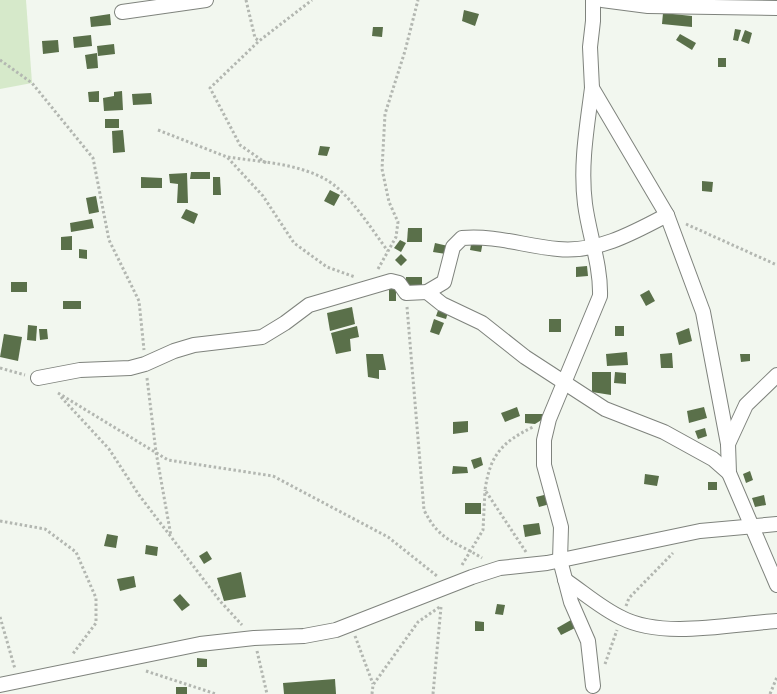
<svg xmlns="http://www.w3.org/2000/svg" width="777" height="694" font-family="'Sofia Sans Condensed',sans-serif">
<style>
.green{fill:#d6e9ca}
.building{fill:#5a704a}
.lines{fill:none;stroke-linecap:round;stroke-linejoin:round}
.minor-casing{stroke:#7f837d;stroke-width:16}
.path{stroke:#b3b7b1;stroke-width:3;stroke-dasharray:2.5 2.5;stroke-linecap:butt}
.minor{stroke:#fff;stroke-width:14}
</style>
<rect width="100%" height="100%" fill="#f2f7ef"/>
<polygon class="green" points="0,0 26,0 32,83 0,89"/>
<g class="building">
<polygon points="464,10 479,14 475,26 462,21"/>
<polygon points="663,13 692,16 692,27 662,24"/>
<polygon points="110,14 111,25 91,27 90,17"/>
<polygon points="373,27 383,27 382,37 372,36"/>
<polygon points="735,29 741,30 738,41 733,40"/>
<polygon points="745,30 752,33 749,44 741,41"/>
<polygon points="680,34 696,43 692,50 676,40"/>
<polygon points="91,35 92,46 74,48 73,37"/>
<polygon points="58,40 59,52 43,54 42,41"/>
<polygon points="114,44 115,54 98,56 97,46"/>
<polygon points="97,53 98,68 87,69 85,55"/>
<rect x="718" y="58" width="8" height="9"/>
<polygon points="99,91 99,102 89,102 88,92"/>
<polygon points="122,91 123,110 104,111 103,98 114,96 114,92"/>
<polygon points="151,93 152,104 133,105 132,94"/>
<rect x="105" y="119" width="14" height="9"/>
<polygon points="123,130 125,152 113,153 112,131"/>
<polygon points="320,146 330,147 327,156 318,155"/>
<polygon points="191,172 210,172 210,179 190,179"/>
<polygon points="187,173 188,203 177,203 178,184 170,183 169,174"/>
<polygon points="141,177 162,178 162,188 141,188"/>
<polygon points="213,177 220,177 221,195 213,195"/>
<polygon points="702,181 713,182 712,192 702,191"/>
<polygon points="330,190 340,195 334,206 324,201"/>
<polygon points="96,196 99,212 89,214 86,198"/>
<polygon points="186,209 198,214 194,224 181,218"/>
<polygon points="92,219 94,228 71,232 70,223"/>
<polygon points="408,228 422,228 422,242 407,242"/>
<polygon points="72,236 72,250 61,250 61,237"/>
<polygon points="472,239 483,241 481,252 470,250"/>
<polygon points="400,240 406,243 401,252 394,248"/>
<polygon points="435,243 448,246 446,254 433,252"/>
<polygon points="79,249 87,250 87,259 79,258"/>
<polygon points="401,254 407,260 401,266 395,260"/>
<polygon points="587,266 588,276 576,277 576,267"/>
<polygon points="406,277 422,277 422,288 405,288"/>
<rect x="11" y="282" width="16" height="10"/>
<rect x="389" y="285" width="7" height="16"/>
<polygon points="649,290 655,301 646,306 640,295"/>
<rect x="63" y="301" width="18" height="8"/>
<polygon points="440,305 449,309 446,319 436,316"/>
<polygon points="352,307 355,324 330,331 327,313"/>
<polygon points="434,319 444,323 439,335 430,332"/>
<rect x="549" y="319" width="12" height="13"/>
<polygon points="28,325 37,326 36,341 27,340"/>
<polygon points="357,326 359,337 350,339 351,351 336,354 331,333"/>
<rect x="615" y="326" width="9" height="10"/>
<polygon points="689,328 692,341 679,345 676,333"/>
<polygon points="39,329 47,329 48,339 40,340"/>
<polygon points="4,334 22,337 18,361 0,357"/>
<polygon points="627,352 628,365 607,366 606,354"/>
<polygon points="672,353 673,368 661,368 660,354"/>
<polygon points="366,354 383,354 386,370 379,370 379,379 368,377"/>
<polygon points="740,354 750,354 750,361 741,362"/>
<polygon points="592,372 611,372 611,395 592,392"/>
<polygon points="615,372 626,373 626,384 614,383"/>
<polygon points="517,407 520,416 505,422 501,413"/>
<polygon points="704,407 707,418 689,423 687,411"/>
<polygon points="525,414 543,414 543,419 535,424 525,423"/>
<polygon points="468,421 468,432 453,434 453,422"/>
<polygon points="705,428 707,436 698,439 695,431"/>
<polygon points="481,457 483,465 474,469 471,460"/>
<polygon points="453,466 467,467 468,473 452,474"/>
<polygon points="750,471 753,480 746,483 743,474"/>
<polygon points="645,474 659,476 657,486 644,484"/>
<rect x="708" y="482" width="9" height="8"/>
<polygon points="548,494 550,504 539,507 536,497"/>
<polygon points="764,495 766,505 755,507 752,498"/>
<rect x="465" y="503" width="16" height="11"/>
<polygon points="539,523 541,534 525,537 523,525"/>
<polygon points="107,534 118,536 116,548 104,546"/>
<polygon points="146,545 158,547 157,556 145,554"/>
<polygon points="207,551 212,559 204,564 199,556"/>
<polygon points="241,572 246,597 224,601 217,578"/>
<polygon points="134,576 136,587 120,591 117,579"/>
<polygon points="180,594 190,605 182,611 173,600"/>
<polygon points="497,604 505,605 503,615 495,614"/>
<polygon points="571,620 575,628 561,635 557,628"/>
<polygon points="475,621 484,622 484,631 475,631"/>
<polygon points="197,658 207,659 207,667 197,667"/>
<polygon points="335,679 336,694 284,694 283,683"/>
<rect x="176" y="687" width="11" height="7"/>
</g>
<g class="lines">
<g class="minor-casing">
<g id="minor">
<polyline points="593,0 593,21 590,47 592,88 667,215 703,312 728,444 729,473 777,585"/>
<polyline points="602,0 648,6 777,8"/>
<polyline points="122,12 206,0"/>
<path d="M592,88C587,127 580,165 585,204C589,235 601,265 600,296L549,419L544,440V465L561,527L560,560L571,602L588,641L593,686"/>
<polyline points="427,292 442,304 482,323 525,357 605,409 664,432 713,459 729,473"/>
<path d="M38,378L80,370L130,368L145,364L174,351L194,345L262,337L285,323L309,305L391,281L399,283L406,293L427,292L444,282L453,247L462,238C495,235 525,246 558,249C597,253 633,233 667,215"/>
<polyline points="728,444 746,405 777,375"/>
<path d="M565,580C583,592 602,609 622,618C663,639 731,624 777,621"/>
<polyline points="0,685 200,644 254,638 304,636 336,630 472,577 500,568 547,563 700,531 777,524"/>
</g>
</g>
<g class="path">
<polyline points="246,0 255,38 259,41"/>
<polyline points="0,60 32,83 93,158 109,240 139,301 144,350"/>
<polyline points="158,130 227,157 263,196 294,243 327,267 355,277"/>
<path d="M228,157C260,162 296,163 325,179C349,192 371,229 388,251"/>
<polyline points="266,163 240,145 210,88 259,41 312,0"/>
<polyline points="686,224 777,265"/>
<polyline points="378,269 396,237 398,222 389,202 382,169 385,114 405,51 418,0"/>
<path d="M407,307L424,510C440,542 455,541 482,558"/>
<polyline points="0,368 25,375"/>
<polyline points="147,378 156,452 171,536"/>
<polyline points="58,393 168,460 273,476 388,537 437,576"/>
<polyline points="61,397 109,449 139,495 220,601 242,625"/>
<polyline points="0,521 45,529 76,552 96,598 96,623 72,655"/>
<path d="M526,552L485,490C490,455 502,442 533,427"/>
<polyline points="462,565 483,530 485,490"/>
<polyline points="626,606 629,598 673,553"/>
<polyline points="0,617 15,669"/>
<polyline points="355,636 373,684"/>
<polyline points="257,651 267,694"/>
<polyline points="605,664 617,630"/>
<polyline points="146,671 216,694"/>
<polyline points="372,694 373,685 418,622 441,606"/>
<polyline points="433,694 441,607"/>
<polyline points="770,694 777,677"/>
</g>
<use href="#minor" class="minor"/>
</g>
</svg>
